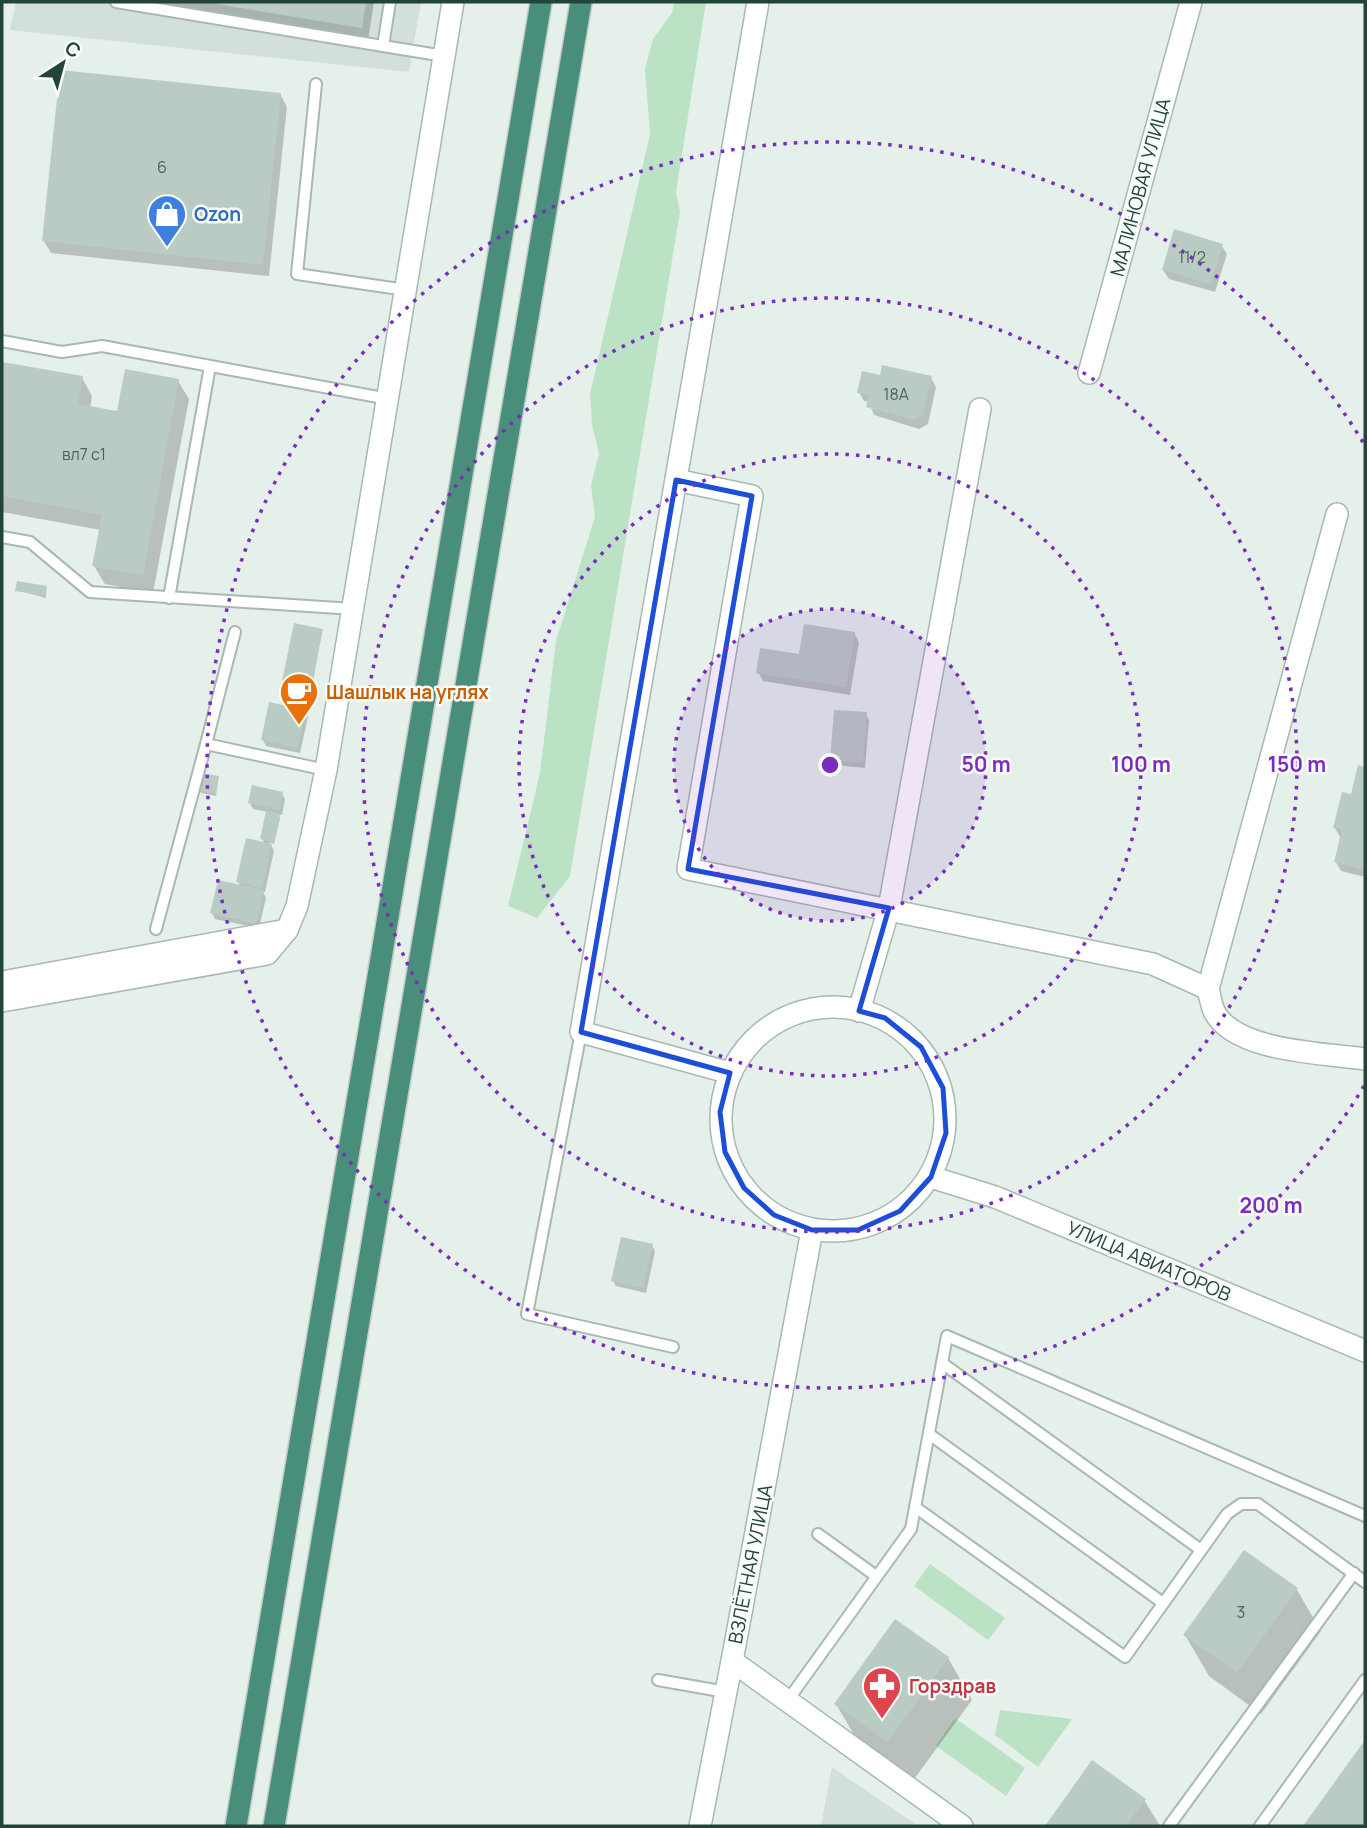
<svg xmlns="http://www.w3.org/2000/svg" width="1367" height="1828" font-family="Manrope,sans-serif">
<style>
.built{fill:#d3e0d9}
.green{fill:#bce2c5}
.shadow{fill:#0003}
.building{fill:#bacbc3}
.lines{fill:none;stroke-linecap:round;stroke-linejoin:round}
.service-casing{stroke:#a7b9b1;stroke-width:14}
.minor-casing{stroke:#a7b9b1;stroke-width:24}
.trunk-casing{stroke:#c1cbc8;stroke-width:24}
.service{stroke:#fff;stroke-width:10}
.minor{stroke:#fff;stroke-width:21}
.trunk{stroke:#488e7b;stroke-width:21}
.marked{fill:none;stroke:#1d4ed8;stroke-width:5;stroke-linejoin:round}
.ring{fill:none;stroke:#7b2cbf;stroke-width:3.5;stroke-dasharray:3.5 7}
.labels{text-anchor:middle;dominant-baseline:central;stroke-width:5;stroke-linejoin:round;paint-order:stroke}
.number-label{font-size:16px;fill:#48665c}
.street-label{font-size:19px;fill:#224439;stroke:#f7fbf9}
.shop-label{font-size:19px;font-weight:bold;fill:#366cbe;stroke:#f7fbf9;text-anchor:start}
.food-label{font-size:19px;font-weight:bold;fill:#c56008;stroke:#f7fbf9;text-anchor:start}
.health-label{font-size:19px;font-weight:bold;fill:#be3a42;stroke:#f7fbf9;text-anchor:start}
.centre{fill:#7b2cbf;stroke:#f7fbf9;stroke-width:3.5}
.ring-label{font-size:21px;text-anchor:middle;font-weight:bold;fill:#7b2cbf;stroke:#f7fbf9;stroke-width:5;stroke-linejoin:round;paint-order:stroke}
</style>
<rect width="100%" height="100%" fill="#e5f0ea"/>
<g class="built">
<polygon points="16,2 421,2 409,72 10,30"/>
<polygon points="832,1767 918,1826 821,1826"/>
</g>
<g class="green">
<polygon points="674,2 706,2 676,192 680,212 570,876 537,918 508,906 540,773 556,641 595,517 591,485 599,454 592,424 590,394 650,134 645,69 653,39 672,13"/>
<polygon points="930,1564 1005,1618 988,1640 914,1586"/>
<polygon points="1000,1710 1072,1719 1038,1767 995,1735"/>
<polygon points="955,1718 1025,1768 1006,1796 936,1746"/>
</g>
<g class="shadow">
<polygon points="154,2 374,2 368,40 157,6"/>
<polygon points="280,94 287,107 269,276 51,253 44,241"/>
<polygon points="1221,245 1227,254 1215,292 1169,279 1163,270"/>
<polygon points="2,363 82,378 92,396 90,408 119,413 178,381 189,399 153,593 105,584 94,566 101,530 2,512"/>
<polygon points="931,378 936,387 928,424 919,429 874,415 869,402 864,401 859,392"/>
<polygon points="46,588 46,598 17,590"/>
<polygon points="322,630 311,694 284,688 283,686"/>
<polygon points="854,633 859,642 850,695 763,681 758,672"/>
<polygon points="304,712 308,717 300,753 266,746 263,740"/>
<polygon points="866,714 869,720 865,768 835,765 831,760"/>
<polygon points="1359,767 1365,769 1365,877 1341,871 1336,862 1340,837 1335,828 1352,796"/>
<polygon points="218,778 216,796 201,793 200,791"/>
<polygon points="282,794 285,799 282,815 278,814 280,818 274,844 269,842 274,851 265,892 263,892 266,898 259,928 215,919 212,913 241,887 238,882 265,844 262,839 268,812 253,809 250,803"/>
<polygon points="652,1246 655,1251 646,1293 616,1286 613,1281"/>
<polygon points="1297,1590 1321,1631 1261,1714 1209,1676 1185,1635"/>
<polygon points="948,1658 972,1700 912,1782 860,1745 836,1704"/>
<polygon points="1365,1743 1365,1826 1305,1826"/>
<polygon points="1092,1763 1144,1800 1160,1826 1047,1826"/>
</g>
<g class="building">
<polygon points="204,2 366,2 362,28"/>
<polygon points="60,70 281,93 263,265 42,241"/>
<polygon points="1174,229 1223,244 1211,284 1162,270"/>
<polygon points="2,362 83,376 78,404 117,411 125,369 179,379 143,576 92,566 102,515 2,496"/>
<polygon points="882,365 932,376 923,415 914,420 866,407 869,395 857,393 862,371 880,375"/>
<polygon points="17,581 47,586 46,596 15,591"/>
<polygon points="294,623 323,629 310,693 281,686"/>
<polygon points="804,624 855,632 846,687 756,673 760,648 799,654"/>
<polygon points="269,702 306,710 297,748 261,740"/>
<polygon points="834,710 867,712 863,763 830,760"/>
<polygon points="1358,765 1365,767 1365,870 1334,862 1342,830 1333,828 1342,792 1351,794"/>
<polygon points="201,773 219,776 216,794 198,791"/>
<polygon points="252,785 283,792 279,810 248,803"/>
<polygon points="266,811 280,814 274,842 260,839"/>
<polygon points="246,838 272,844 262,888 236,882"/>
<polygon points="218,880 264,890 256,924 210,913"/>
<polygon points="621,1237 653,1244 643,1288 611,1281"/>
<polygon points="1244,1550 1298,1588 1237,1673 1183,1635"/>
<polygon points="895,1619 949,1657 888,1742 834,1704"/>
<polygon points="1365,1740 1365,1821 1361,1826 1303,1826"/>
<polygon points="1092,1760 1146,1799 1126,1826 1045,1826"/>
</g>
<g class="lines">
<g class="service-casing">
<g id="service">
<polyline points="116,2 383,46"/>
<polyline points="390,2 383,46 444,56"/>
<polyline points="316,84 297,274 406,290"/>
<polyline points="2,341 62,352 102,346 389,399"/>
<polyline points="2,537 30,542 90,592 354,609"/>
<polyline points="169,598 210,366"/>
<polyline points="206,744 235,632"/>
<polyline points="156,929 206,744 326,770"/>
<polyline points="581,1032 527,1314 673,1347"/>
<polyline points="942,1363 1201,1550"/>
<polyline points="929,1434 1163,1603"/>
<polyline points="915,1507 1125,1657 1227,1514 1241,1504 1258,1504 1365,1582"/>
<polyline points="818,1534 876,1576"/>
<polyline points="658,1680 726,1692"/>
<polyline points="788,1700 911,1529 947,1336 1365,1516"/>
<polyline points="1169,1826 1354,1573"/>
<polyline points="1260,1826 1365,1680"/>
</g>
</g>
<g class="minor-casing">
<g id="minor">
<polyline points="1089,373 1191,2"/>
<polyline points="676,480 752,496 688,869 1153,964 1208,989 1337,514"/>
<polyline points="2,982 287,930"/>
<path d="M1208,989C1210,996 1211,1004 1214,1011C1234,1052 1324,1053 1365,1059"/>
<polyline points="2,1001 267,954 287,930 297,906 326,770 453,2"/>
<circle cx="833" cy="1119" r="112"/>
<polyline points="859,1011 889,908 980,409"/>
<polyline points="730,1073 581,1032 758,2"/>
<polyline points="931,1177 995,1197 1365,1351"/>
<polyline points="812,1230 732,1661 962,1826"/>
<polyline points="700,1826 732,1661"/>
</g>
</g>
<g class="trunk-casing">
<g id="trunk">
<polyline points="236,1826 541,2"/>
<polyline points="274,1826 581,2"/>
</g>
</g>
<use href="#service" class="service"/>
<use href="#minor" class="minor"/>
<use href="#trunk" class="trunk"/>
</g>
<path class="marked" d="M676,480L752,496L688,869L889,908L859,1011L885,1018L921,1047L943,1088L946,1133L931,1177L900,1211L858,1230H812L774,1215L744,1188L725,1152L720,1112L730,1073L581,1032Z"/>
<circle cx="830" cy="765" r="156" fill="#7b2cbf" fill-opacity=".12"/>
<g class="ring">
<circle cx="830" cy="765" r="156"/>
<circle cx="830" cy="765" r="311"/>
<circle cx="830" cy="765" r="467"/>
<path d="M1364 1086A623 623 0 1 1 1364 444"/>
</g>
<defs>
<g id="shop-pin" transform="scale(2.0125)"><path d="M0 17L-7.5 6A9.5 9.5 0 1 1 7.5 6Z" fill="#3f7fe0" stroke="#f7fbf9"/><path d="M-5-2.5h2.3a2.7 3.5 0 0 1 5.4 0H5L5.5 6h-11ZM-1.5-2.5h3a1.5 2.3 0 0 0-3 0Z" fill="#fff"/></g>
<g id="cafe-pin" transform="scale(2.0125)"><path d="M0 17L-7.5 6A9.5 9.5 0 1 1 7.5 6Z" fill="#e8710a" stroke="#f7fbf9"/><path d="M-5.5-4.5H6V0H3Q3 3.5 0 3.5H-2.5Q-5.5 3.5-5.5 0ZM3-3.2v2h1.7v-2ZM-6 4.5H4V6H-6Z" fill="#fff"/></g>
<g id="pharmacy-pin" transform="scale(2.0125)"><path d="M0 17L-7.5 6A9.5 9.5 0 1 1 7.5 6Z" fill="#e0444e" stroke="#f7fbf9"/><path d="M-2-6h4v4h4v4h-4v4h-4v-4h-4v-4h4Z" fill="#fff"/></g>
</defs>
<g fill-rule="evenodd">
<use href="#shop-pin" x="167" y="214"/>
<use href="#cafe-pin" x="299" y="692"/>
<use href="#pharmacy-pin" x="882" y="1686"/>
</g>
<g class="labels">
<g class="number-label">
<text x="162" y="167">6</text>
<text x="1192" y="257">11/2</text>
<text x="896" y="394">18А</text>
<text x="84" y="454">вл7 с1</text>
<text x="1241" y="1612">3</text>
</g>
<g class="street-label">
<text transform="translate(1140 187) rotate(-75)">МАЛИНОВАЯ УЛИЦА</text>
<text transform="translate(1149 1261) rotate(23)">УЛИЦА АВИАТОРОВ</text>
<text transform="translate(750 1564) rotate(-79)">ВЗЛЁТНАЯ УЛИЦА</text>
</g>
<g class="shop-label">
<text x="194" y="214">Ozon</text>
</g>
<g class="food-label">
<text x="326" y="692">Шашлык на углях</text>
</g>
<g class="health-label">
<text x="909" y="1686">Горздрав</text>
</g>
</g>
<circle cx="830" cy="765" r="10" class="centre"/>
<g class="ring-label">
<text x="986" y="772">50 m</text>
<text x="1141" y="772">100 m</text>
<text x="1297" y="772">150 m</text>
<text x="1271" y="1213">200 m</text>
</g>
<rect width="1367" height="1828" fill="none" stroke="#224439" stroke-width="7"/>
<g transform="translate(63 63) rotate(36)" stroke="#f7fbf9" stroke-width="5" paint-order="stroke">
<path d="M0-5L12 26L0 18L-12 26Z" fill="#224439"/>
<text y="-10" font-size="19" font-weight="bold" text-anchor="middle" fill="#224439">С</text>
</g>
</svg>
